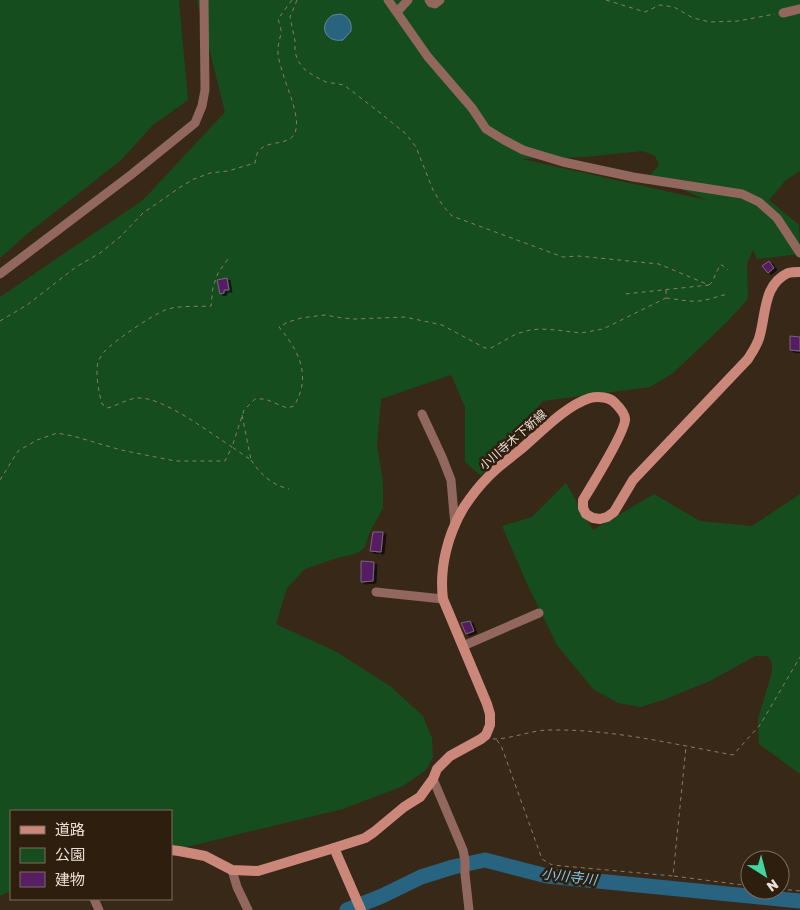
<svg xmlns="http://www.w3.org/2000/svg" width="800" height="910" font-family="Rubik,'Noto Sans JP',sans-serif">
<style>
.green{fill:#164d1f;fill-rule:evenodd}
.water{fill:#286480;stroke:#62899a}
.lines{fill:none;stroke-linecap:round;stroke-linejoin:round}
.river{stroke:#286480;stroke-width:15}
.building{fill:#561e63;stroke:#77677b;filter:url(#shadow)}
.path{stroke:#897b6d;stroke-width:1;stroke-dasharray:4 4;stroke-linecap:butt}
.street{stroke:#91675e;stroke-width:9}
.secondary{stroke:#cb887a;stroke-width:10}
.labels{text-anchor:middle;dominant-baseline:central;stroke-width:5;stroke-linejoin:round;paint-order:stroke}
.street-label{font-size:12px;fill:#ebe0d6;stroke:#2e1e0e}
.water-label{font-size:14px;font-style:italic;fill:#7fcbf2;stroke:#2e1e0e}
</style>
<defs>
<filter id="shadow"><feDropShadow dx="3" dy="2" stdDeviation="0" flood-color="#0009"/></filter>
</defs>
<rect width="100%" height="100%" fill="#382817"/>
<g class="green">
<polygon points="0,0 179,0 188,100 153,125 121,160 27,234 0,258"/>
<path d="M197,0H800V171L786,180L769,200L799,225L800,254L757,259L753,250L747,264L748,299L726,323L672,374L650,387L543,401L481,476L465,462V407L451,375L381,399L377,444L383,483V508L369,534L365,547L358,553L334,559L305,569L287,588L276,624L335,651L390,686L423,716L432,738L433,757L426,770L403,786L343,809L174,850H171V811H11V891L0,896V297L143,200L225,112ZM643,151L655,156L659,165L650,175L706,200L522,159L584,157Z"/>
<polygon points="566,483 593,530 654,494 700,521 752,526 800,494 800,774 759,744 758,719 772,672 772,663 768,656 755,656 710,681 663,700 640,707 618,703 593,689 557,645 528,586 502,526 532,517"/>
</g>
<path class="water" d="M341,14C349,17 352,22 351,31L343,40C324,43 318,24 333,15C334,15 340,14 341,14Z"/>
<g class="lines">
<polyline class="river" points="347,910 382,896 421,877 453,867 485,860 547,876 800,901"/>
</g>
<g class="building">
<polygon points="769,261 774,268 768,273 762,266"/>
<polygon points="227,278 229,290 224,290 224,293 220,294 217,280"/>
<polygon points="790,336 800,337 800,351 790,350"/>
<polygon points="373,532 383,532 381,552 370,551"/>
<polygon points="361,561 374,562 373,581 361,582"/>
<polygon points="470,621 474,631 466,634 461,623"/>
</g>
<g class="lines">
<g class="path">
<polyline points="297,0 290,17 295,41 295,52 298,61 306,71 318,78 326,82 344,85 379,112 406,134 416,147 433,190 443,206 452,216 563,257 578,256 659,264 709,285 625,294"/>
<polyline points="606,0 645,12 660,5 674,7 693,18 710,22 738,21 775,14"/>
<polyline points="709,285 712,282 720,265 722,265 728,270"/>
<path d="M666,290V298C677,299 687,302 699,301C709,300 718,296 728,294"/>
<path d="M0,321L27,305L76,267L100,253L120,237L143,213L182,186L194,179L210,173L228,171L255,163C256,159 256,155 258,152C266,140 284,146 293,136C303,124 289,93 285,80C282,71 279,62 278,53C277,45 281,38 281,30C280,26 279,22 278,19L292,0"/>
<path d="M242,415L251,460L232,447L244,410L255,399H265L287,408L294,406C312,376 299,351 279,327L288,322L301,318L325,315L342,318L355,319L405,317L442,325L485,348H491L516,334L530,330L540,329L556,330L581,333L603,329L666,298"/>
<path d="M251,460C261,475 272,485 289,489"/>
<path d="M0,480L18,451L37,440L57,433L73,436L121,450L175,461H225L232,447C210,433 162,396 137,398C127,399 118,405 108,408L102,404C99,394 95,373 98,362C99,359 102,355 104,352C114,341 151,316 165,310C179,305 196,307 211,306L213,287L218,273L228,259"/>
<path d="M493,739C512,739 531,730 550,730C612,729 673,744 733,755L760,725L800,657"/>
<polyline points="497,740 502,748 542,859 552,865 673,876 686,747"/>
<polyline points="674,876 750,886"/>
<polyline points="780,889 800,891"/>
</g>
<g class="street">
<polyline points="388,0 428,57 472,108 486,129 504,140 523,150 563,162 633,177 742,194 759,202 777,218 800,253"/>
<polyline points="429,0 431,3 435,4 440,0"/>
<polyline points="397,12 408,0"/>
<polyline points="783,13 800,9"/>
<polyline points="0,274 132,174 195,123 202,106 205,90 204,0"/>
<polyline points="422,414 442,457 451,480 455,526"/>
<polyline points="376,592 443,599"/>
<polyline points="463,646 539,613"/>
<polyline points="433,779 463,850 465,860 465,874 469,910"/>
<polyline points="232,870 237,887 248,910"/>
<polyline points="94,899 99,910"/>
</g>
<g class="secondary">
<polyline points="171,850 179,851 205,856 232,870 258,871 334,848"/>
<path d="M361,910L334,848L365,838L374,832L404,807L420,797L433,779L437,769L450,756L481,739L486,735L490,725V714L487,704L443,599C439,567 448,534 464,507C470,498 480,485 488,477C497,467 509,459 520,450C540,433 565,406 590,398C598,396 610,397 615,403C619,407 625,413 625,419C626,430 591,487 583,500V508L586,514L593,518L600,519L607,517L614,512L633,480L748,359C753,351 758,344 760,335C766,312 764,284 788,273C792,272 796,272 800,272"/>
</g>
</g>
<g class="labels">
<g class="street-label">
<text transform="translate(513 440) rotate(-41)">小川寺木下新線</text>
</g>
<g class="water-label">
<text transform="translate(569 877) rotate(7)">小川寺川</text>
</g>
</g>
<rect x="10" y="810" width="162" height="90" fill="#2e1e0e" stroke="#7a6c5e"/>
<rect x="20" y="826" width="25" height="8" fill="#cb887a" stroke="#7a6c5e"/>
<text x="55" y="835" font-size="15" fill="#ebe0d6">道路</text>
<rect x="20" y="848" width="25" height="15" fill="#164d1f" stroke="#7a6c5e"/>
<text x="55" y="860" font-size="15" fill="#ebe0d6">公園</text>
<rect x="20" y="872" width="25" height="15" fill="#561e63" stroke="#7a6c5e"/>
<text x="55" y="885" font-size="15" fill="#ebe0d6">建物</text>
<g transform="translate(765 875) rotate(144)"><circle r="24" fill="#2e1e0e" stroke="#7a6c5e"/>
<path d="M0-4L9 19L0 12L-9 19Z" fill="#43d4a0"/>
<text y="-8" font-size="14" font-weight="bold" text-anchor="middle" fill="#ebe0d6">N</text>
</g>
</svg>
